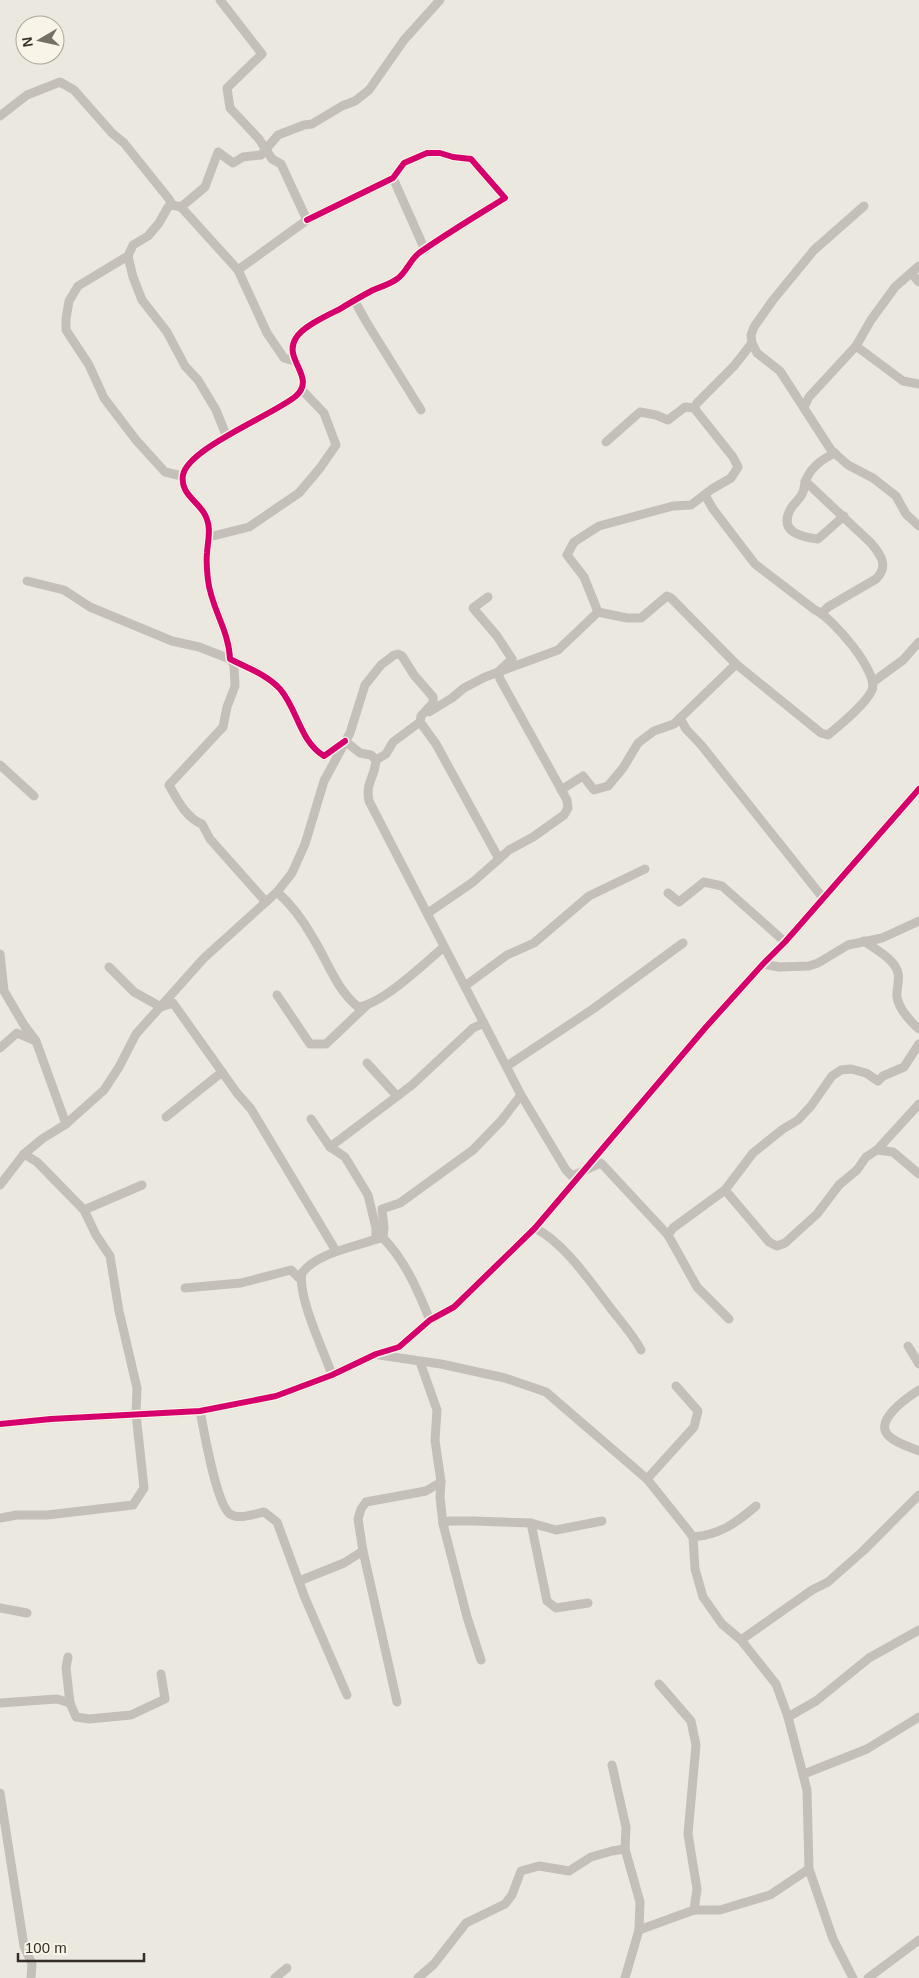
<svg xmlns="http://www.w3.org/2000/svg" width="919" height="1978" font-family="Arial,sans-serif">
<style>
.lines{fill:none;stroke-linecap:round;stroke-linejoin:round}
.minor{stroke:#c4c0b9;stroke-width:9}
.cycleway-casing{stroke:#f8f4e7;stroke-width:9}
.cycleway{stroke:#d6006c;stroke-width:6}
</style>
<rect width="100%" height="100%" fill="#ebe8e0"/>
<g class="lines">
<g class="minor">
<polyline points="220,0 262,54 227,88 230,108 259,139 272,159 281,164 307,220 238,270"/>
<polyline points="0,116 27,95 60,82 74,90 112,133 124,143 169,199 172,205 168,207 159,223 148,236 133,245 128,256 133,277 142,300 167,332 185,366 198,380 216,410 226,435"/>
<polyline points="393,178 425,250"/>
<polyline points="172,205 181,207 205,187 218,152 233,163 243,157 261,155 278,135 304,125 312,124 342,106 355,101 369,90 404,40 440,0"/>
<polyline points="864,206 814,250 773,300 754,327 751,335 752,343 757,353 780,371 831,450 848,465 873,478 896,496 906,514 919,526"/>
<polyline points="181,207 238,270 267,333 284,358 294,361"/>
<path d="M307,220L393,178L404,163L427,153H440L453,157L471,159L505,198C476,216 446,234 419,253C410,260 406,273 397,279C390,284 381,287 373,290C362,296 351,302 340,309C328,315 303,326 296,338C282,359 317,377 296,396C275,414 188,448 183,475C180,493 196,500 204,513C212,526 208,539 207,553C206,562 207,571 208,580C211,608 229,630 230,659C247,668 266,674 280,689C298,710 299,740 324,756L345,741"/>
<polyline points="128,256 78,286 69,301 66,319 66,330 89,365 104,398 136,440 165,472 182,476"/>
<polyline points="911,273 919,282"/>
<polyline points="354,300 367,323 421,410"/>
<polyline points="856,346 903,381 919,384"/>
<polyline points="804,407 809,397 856,346 871,320 895,287 919,266"/>
<polyline points="606,442 640,412 656,415 668,420 685,407 694,408"/>
<path d="M835,453C822,459 809,469 805,483C804,487 804,491 802,494C799,500 793,504 790,510C779,532 801,537 818,539L844,516"/>
<path d="M805,481L871,543C881,555 889,566 876,579L828,607L822,613"/>
<polyline points="209,537 249,527 299,493 320,468 336,445 324,413 301,389"/>
<path d="M27,581L64,590L90,607L172,641L199,647L230,659L234,665L235,686L227,707L223,727L169,785C177,799 186,818 202,824L210,839L266,902"/>
<path d="M598,612L627,618H641L667,596L671,598L736,664L821,733L828,735C840,725 866,704 872,690C879,672 832,617 815,610L755,564L713,509L705,495"/>
<polyline points="598,612 584,577 567,555 574,542 599,526 673,506 691,505 712,489 731,478 738,467 733,457 694,408 697,403 734,366 752,343"/>
<polyline points="873,682 903,660 919,642"/>
<polyline points="429,712 452,698 464,688 485,677 558,650 598,612"/>
<polyline points="680,718 686,729 702,746 823,898"/>
<polyline points="420,722 436,744 499,859"/>
<path d="M345,741L360,753L371,755L376,760C375,778 365,782 369,801L521,1095L566,1170L572,1176L601,1163L668,1235L697,1287L729,1319"/>
<polyline points="0,765 34,796"/>
<polyline points="561,790 583,776 594,790 608,786 623,768 638,743 654,731 674,724 736,664"/>
<path d="M277,892C291,904 304,922 313,938C328,962 336,989 358,1007C383,1004 423,964 444,947"/>
<polyline points="668,893 679,902 704,882 722,886 785,942"/>
<polyline points="428,913 473,882 509,850 533,837 564,815 568,808 567,800 500,679 498,672 512,659 497,636 473,608 488,597"/>
<path d="M864,941C875,949 895,959 898,973C900,981 896,989 897,997C899,1009 910,1021 919,1029"/>
<polyline points="0,954 4,991 24,1025 36,1041 66,1124"/>
<polyline points="763,964 779,967 809,966 818,963 848,945 882,938 919,921"/>
<polyline points="109,967 134,992 161,1007 173,1003 237,1093 251,1109 336,1251"/>
<polyline points="465,986 507,955 534,943 589,896 645,869"/>
<polyline points="277,995 310,1044 326,1044 366,1006"/>
<polyline points="0,1048 17,1033 35,1041"/>
<polyline points="367,1063 397,1096"/>
<polyline points="507,1066 593,1009 683,943"/>
<polyline points="166,1117 222,1072"/>
<path d="M311,1119L330,1147L345,1157L368,1195L376,1228V1239L383,1238C405,1260 418,1291 430,1320"/>
<polyline points="330,1147 412,1085 473,1028 484,1023"/>
<polyline points="877,1150 919,1104"/>
<polyline points="0,1185 24,1154 42,1139 66,1124 104,1090 119,1067 136,1034 204,958 277,892 292,873 305,844 324,781 350,733 365,685 381,665 394,655 398,654 402,656 414,675 433,697 433,703 421,716 420,722 393,742 386,754 376,760"/>
<polyline points="725,1190 769,1242 777,1246 785,1243 817,1214 839,1185 857,1170 866,1157 877,1150 893,1152 919,1174"/>
<polyline points="84,1210 142,1185"/>
<path d="M535,1228C564,1243 589,1280 609,1306C620,1321 632,1333 641,1350"/>
<polyline points="668,1235 673,1228 725,1190 753,1153 783,1129 798,1120 811,1106 832,1076 841,1070 851,1069 866,1073 878,1081 883,1076 904,1067 919,1044"/>
<polyline points="383,1238 384,1228 382,1209 400,1203 473,1150 501,1121 521,1095"/>
<polyline points="185,1288 241,1283 291,1270 300,1279"/>
<polyline points="908,1346 919,1364"/>
<polyline points="379,1355 441,1364 505,1378 546,1392 647,1479 687,1529 693,1537 695,1569 703,1597 722,1624 741,1640 776,1684 788,1717 807,1790 809,1869 833,1939 853,1978"/>
<polyline points="420,1362 437,1410 435,1440 441,1482 440,1497 443,1524 467,1617 481,1660"/>
<path d="M332,1375C324,1351 297,1296 302,1273C318,1252 353,1248 376,1239"/>
<path d="M919,1390C908,1397 871,1422 890,1437C898,1444 910,1447 919,1451"/>
<path d="M200,1411C204,1430 216,1504 230,1514C239,1520 254,1514 264,1512L277,1522L305,1598L347,1695"/>
<polyline points="0,1424 51,1419 200,1411 276,1396 332,1375 376,1354 399,1347 430,1320 454,1307 535,1228 706,1027 763,964 785,942 919,789"/>
<polyline points="647,1479 694,1427 698,1411 676,1386"/>
<polyline points="0,1518 17,1515 47,1515 133,1505 144,1488 136,1414 137,1388 119,1311 110,1256 96,1235 84,1210 37,1162 24,1154"/>
<polyline points="531,1523 547,1601 556,1608 588,1603"/>
<polyline points="443,1524 449,1521 473,1521 531,1523 556,1530 602,1521"/>
<path d="M693,1537C720,1535 736,1523 756,1506"/>
<polyline points="299,1581 344,1563 363,1551"/>
<polyline points="0,1608 27,1613"/>
<polyline points="741,1640 812,1590 828,1582 863,1551 919,1495"/>
<polyline points="68,1657 66,1668 70,1703"/>
<polyline points="659,1684 691,1721 696,1745 688,1834 697,1889 694,1910"/>
<polyline points="397,1702 363,1551 358,1519 361,1509 366,1502 426,1491 441,1482"/>
<polyline points="0,1703 57,1699 70,1703 76,1717 89,1719 131,1715 165,1699 161,1674"/>
<polyline points="788,1717 816,1701 869,1658 919,1630"/>
<polyline points="612,1765 626,1827 625,1849 640,1902 639,1930 625,1978"/>
<polyline points="804,1774 867,1749 919,1717"/>
<polyline points="0,1793 24,1946 32,1964 31,1978"/>
<polyline points="639,1930 694,1910 720,1910 770,1895 809,1869"/>
<polyline points="275,1978 287,1968"/>
<polyline points="418,1978 434,1964 466,1923 505,1904 512,1895 521,1871 539,1866 569,1871 591,1857 612,1851 625,1849"/>
<polyline points="868,1978 919,1940"/>
</g>
<g class="cycleway-casing">
<g id="cycleway">
<path d="M307,220L393,178L404,163L427,153H440L453,157L471,159L505,198C476,216 446,234 419,253C410,260 406,273 397,279C390,284 381,287 373,290C362,296 351,302 340,309C328,315 303,326 296,338C282,359 317,377 296,396C275,414 188,448 183,475C180,493 196,500 204,513C212,526 208,539 207,553C206,562 207,571 208,580C211,608 229,630 230,659C247,668 266,674 280,689C298,710 299,740 324,756L345,741"/>
<polyline points="0,1424 51,1419 200,1411 276,1396 332,1375 376,1354 399,1347 430,1320 454,1307 535,1228 706,1027 763,964 785,942 919,789"/>
</g>
</g>
<use href="#cycleway" class="cycleway"/>
</g>
<g transform="translate(40 40) rotate(261)"><circle r="24" fill="#f8f4e7" stroke="#aaa59b"/>
<path d="M0-4L9 19L0 12L-9 19Z" fill="#756f68"/>
<text y="-8" font-size="14" font-weight="bold" text-anchor="middle" fill="#352e28">N</text>
</g>
<path d="M18 1953v8h126v-8" fill="none" stroke="#352e28" stroke-width="2.5"/>
<text x="25" y="1953" font-size="15" fill="#352e28" stroke="#f8f4e7" stroke-width="4" paint-order="stroke">100 m</text>
</svg>
